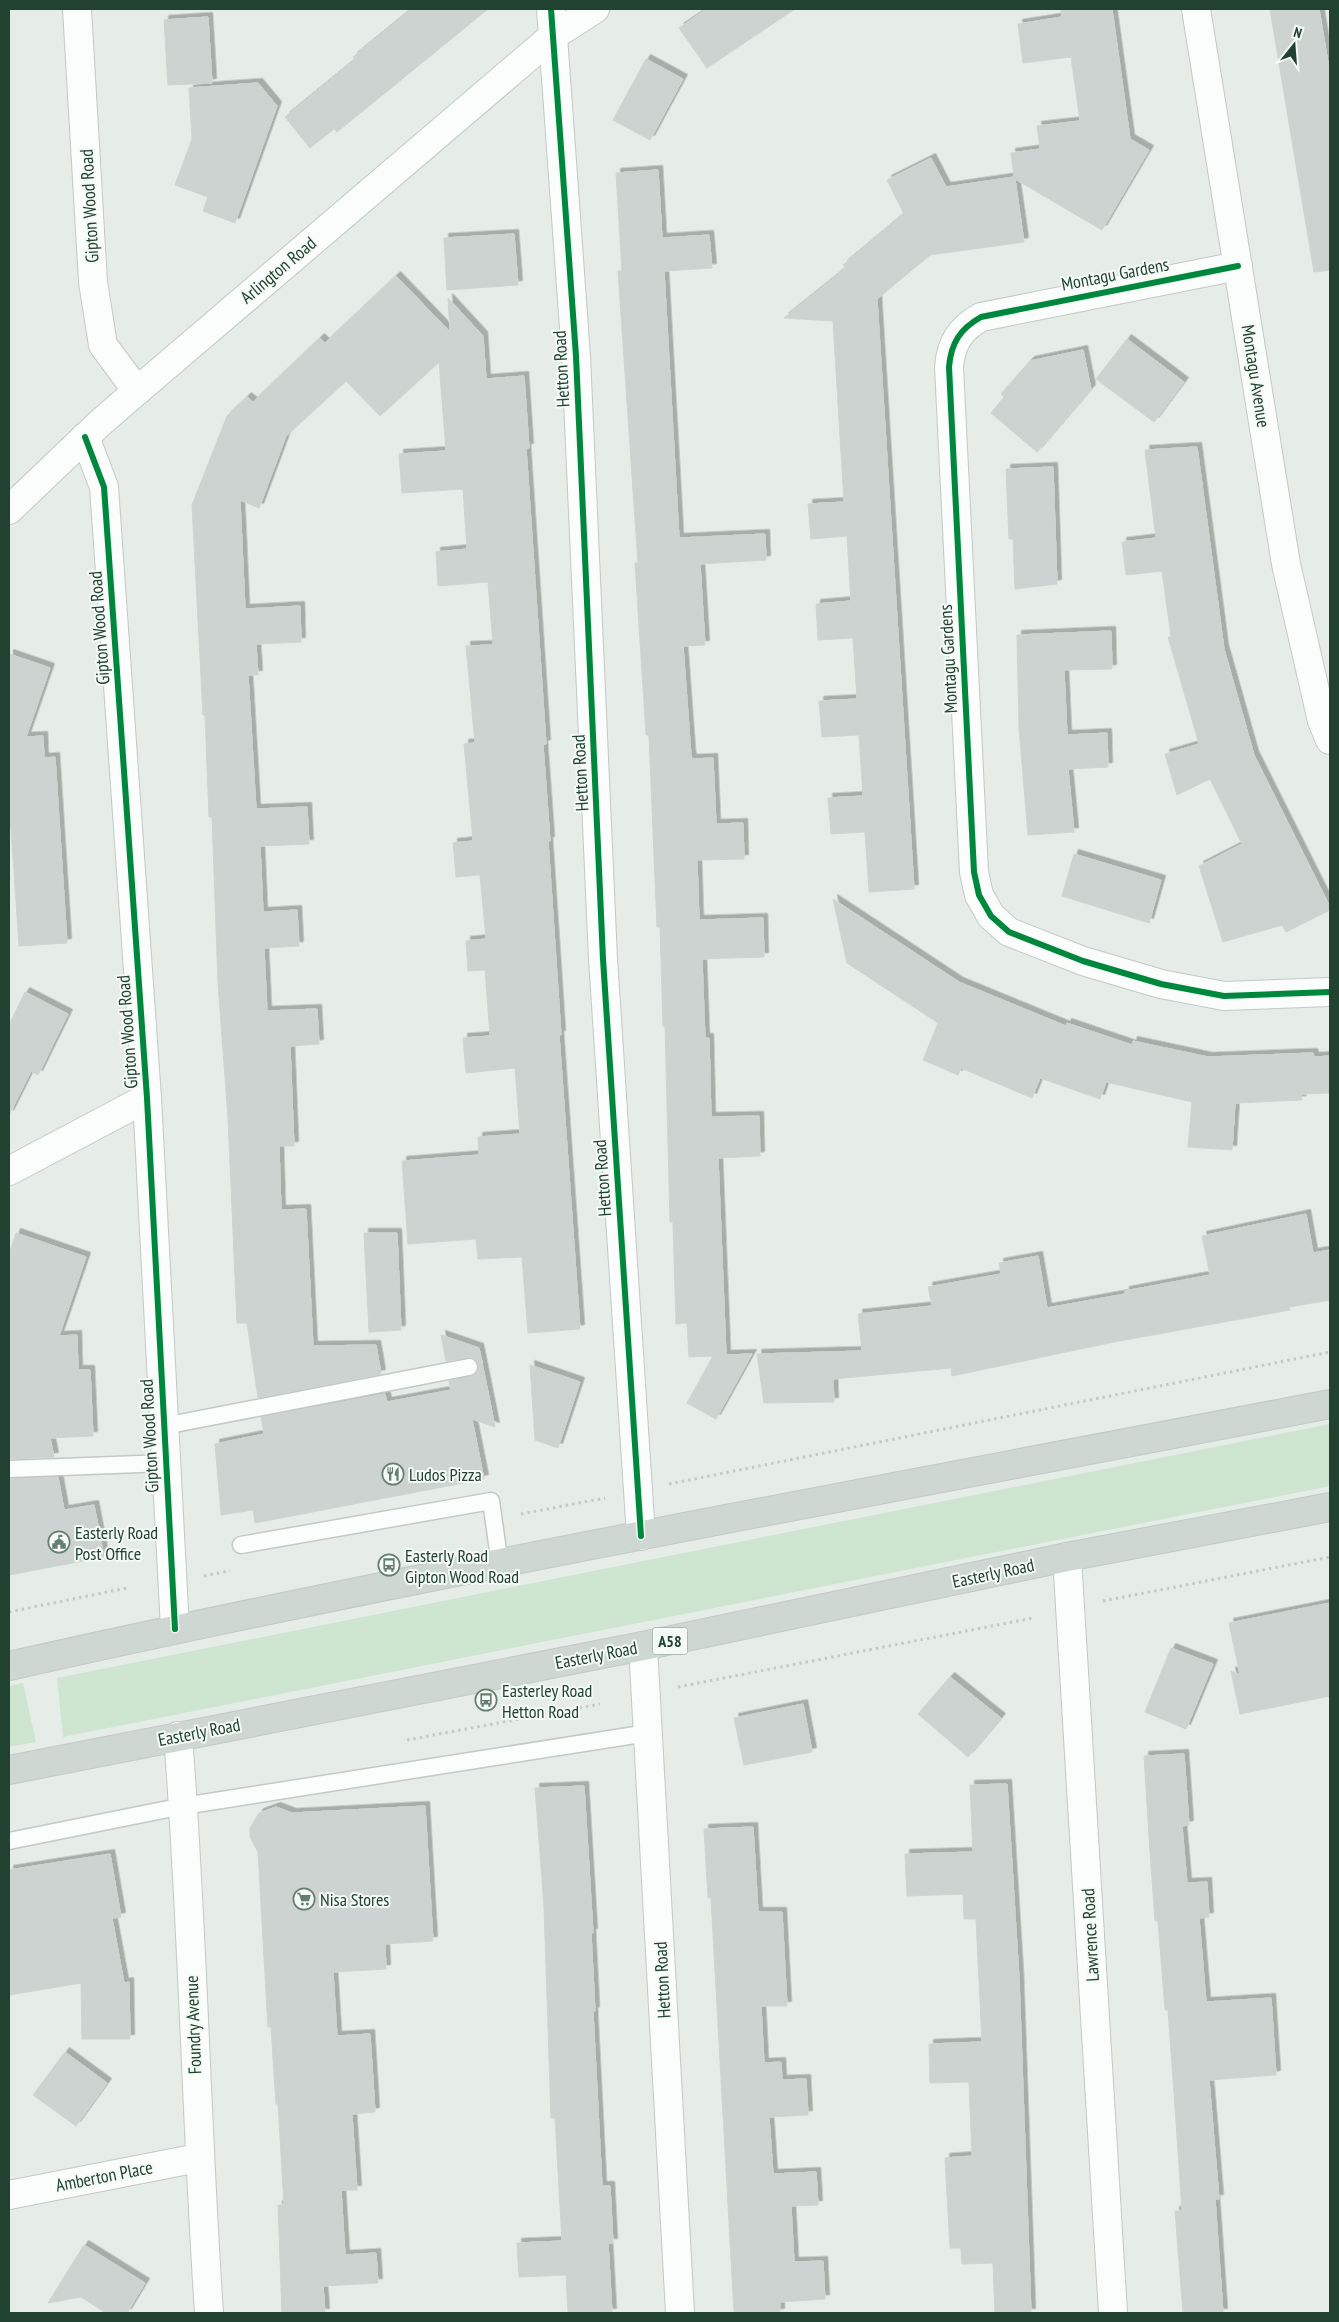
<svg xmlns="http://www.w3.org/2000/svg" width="1339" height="2322" font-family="'PT Sans Narrow',sans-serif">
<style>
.grass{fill:#cee6cf}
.building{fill:#cdd3d0;stroke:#ced5d1;filter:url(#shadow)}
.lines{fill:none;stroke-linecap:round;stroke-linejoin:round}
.service-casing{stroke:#c3c9c5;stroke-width:19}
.minor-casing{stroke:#c3c9c5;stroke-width:30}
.tertiary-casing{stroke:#c3c9c5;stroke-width:30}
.primary-casing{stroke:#c1cbc6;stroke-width:30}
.path{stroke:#c2cbc5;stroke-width:3;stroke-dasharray:2.5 4;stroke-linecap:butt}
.service{stroke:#fbfcfc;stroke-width:16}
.minor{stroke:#fbfcfc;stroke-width:28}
.tertiary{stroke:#fbfcfc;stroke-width:28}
.primary{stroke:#ced7d2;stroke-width:28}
.cycleway-casing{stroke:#f5faf6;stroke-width:9}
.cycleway{stroke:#00873e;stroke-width:6}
.labels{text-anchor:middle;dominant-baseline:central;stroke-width:4;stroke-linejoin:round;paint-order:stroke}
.shield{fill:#f5faf6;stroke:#61796b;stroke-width:1}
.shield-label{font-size:16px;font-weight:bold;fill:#214230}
.street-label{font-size:18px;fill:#214230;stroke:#f5faf6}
.poi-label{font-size:18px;fill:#214230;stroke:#f5faf6;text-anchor:start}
</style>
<defs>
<filter id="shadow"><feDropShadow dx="4.5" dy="-4.5" stdDeviation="0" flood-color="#0004"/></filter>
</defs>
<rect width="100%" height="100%" fill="#e6ece8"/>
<g class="grass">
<polygon points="1330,1424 1330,1486 63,1737 57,1678"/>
<polygon points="23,1683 36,1742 9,1747 9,1686"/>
</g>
<g class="building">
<polygon points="412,9 488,9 337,132 334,129 310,148 285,117 355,60 353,57"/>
<polygon points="707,9 795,9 707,68 679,28"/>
<polygon points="1061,9 1112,9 1130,139 1149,150 1102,230 1015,179 1024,242 930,255 877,299 914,889 869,892 865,832 831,834 828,798 863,796 859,735 822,737 819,701 857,699 853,638 818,640 816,604 851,601 847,536 811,539 808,504 844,502 833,321 784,318 846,268 843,265 904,214 887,180 931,158 946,187 1014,177 1011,153 1040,149 1037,126 1080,121 1071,57 1023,63 1018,24 1062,17"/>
<polygon points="1270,9 1319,9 1330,75 1330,270 1314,272"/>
<polygon points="208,17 212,83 168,85 164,20"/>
<polygon points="646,59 683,79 650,140 613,120"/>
<polygon points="258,83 277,106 235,223 203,211 208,197 175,185 192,139 189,88"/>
<polygon points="658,170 662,238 709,235 712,268 664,271 679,538 765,534 766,560 700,564 705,645 683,646 691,755 692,759 713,758 716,824 743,823 744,859 697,860 699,920 763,918 764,957 702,959 705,1038 709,1038 711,1117 759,1116 760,1156 718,1158 726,1355 752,1354 716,1419 687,1403 713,1356 689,1357 687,1323 676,1324 673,1222 670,1222 665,1026 663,1026 660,927 657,927 649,735 646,735 635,563 638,563 618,271 622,271 616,173"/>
<polygon points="514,234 518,285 447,290 444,238"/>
<polygon points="396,276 450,332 448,298 483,336 486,379 524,376 529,448 526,448 546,744 543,745 550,841 548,841 561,1035 559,1035 580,1329 528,1333 522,1257 478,1259 476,1239 408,1244 402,1161 479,1155 478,1137 520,1134 515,1068 466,1073 463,1038 490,1036 485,970 468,971 466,941 486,939 480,875 456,877 453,843 473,841 464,744 475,743 466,646 493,645 488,582 438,586 436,552 467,549 463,489 402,493 399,454 446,451 439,362 380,416 346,381 286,436 259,508 240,500 245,609 300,606 301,642 256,644 258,675 248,675 256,809 307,807 309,844 260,846 263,912 297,910 299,946 264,948 267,1011 317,1009 319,1044 290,1046 294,1146 279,1146 281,1210 306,1209 313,1346 376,1345 381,1374 258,1398 247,1323 237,1323 228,1118 218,983 212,817 209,817 205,715 203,715 192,505 227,416 247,397 253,402 320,338 325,343"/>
<polygon points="1127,339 1184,382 1154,422 1096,379"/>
<polygon points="1083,350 1091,389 1037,452 991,413 1004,397 1001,394 1030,361"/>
<polygon points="1197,447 1224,649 1254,755 1330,907 1330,910 1286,932 1282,925 1223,942 1199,866 1242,844 1210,779 1177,795 1165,754 1199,744 1168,637 1171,637 1162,571 1126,575 1122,542 1156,538 1145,450"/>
<polygon points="1053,467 1057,584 1015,589 1013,539 1009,539 1006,469"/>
<polygon points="1111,631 1112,669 1064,670 1067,735 1107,733 1108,767 1068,769 1074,832 1028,835 1019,727 1017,635"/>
<polygon points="9,654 50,668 26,737 43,736 44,758 55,757 67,943 19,946 11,828 9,829"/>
<polygon points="1074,854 1161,880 1149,923 1062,896"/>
<polygon points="833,899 959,982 1066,1026 1067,1023 1132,1045 1133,1041 1208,1057 1313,1053 1314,1057 1330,1056 1330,1093 1301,1094 1302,1100 1235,1103 1232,1150 1188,1147 1192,1102 1106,1082 1100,1099 1040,1078 1032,1098 961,1068 958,1075 923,1060 938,1023 847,963"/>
<polygon points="25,992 68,1014 38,1075 31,1071 9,1115 9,1025"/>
<polygon points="1306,1214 1313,1253 1330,1250 1330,1300 1289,1307 1290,1310 1114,1342 952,1376 951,1368 833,1379 834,1402 764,1403 757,1354 862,1351 858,1314 932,1306 928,1287 1001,1274 999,1263 1038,1256 1047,1308 1125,1294 1125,1291 1210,1275 1202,1236"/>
<polygon points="16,1233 86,1257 59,1336 77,1335 78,1370 90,1370 93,1436 50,1438 54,1457 9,1459 9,1254"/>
<polygon points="364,1233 397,1233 401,1330 369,1332"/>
<polygon points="441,1335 479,1348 495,1427 472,1419 484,1479 255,1523 253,1510 221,1515 215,1444 264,1434 261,1417 385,1394 387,1402 451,1390 449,1381 475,1375 479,1366 472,1357 446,1361"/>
<polygon points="530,1365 580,1382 558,1448 535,1440"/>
<polygon points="58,1477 64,1510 94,1505 104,1557 9,1575 9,1479"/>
<polygon points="1330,1603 1330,1696 1240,1714 1231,1671 1240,1675 1229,1623"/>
<polygon points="1171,1648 1213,1664 1186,1729 1145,1712"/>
<polygon points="950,1677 1001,1718 968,1757 918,1714"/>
<polygon points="803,1704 812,1752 744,1765 734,1718"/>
<polygon points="1184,1754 1189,1825 1182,1826 1187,1883 1207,1882 1209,1917 1199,1918 1206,2002 1271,1998 1276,2075 1209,2080 1219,2199 1215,2199 1223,2313 1183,2313 1175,2211 1182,2211 1176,2122 1168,2010 1165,2010 1158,1921 1155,1921 1150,1852 1144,1756"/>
<polygon points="1007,1784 1019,1978 1031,2313 995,2313 993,2263 962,2264 961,2248 950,2248 945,2158 972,2156 969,2082 930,2083 929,2044 982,2042 976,1919 964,1919 963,1894 907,1896 905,1854 973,1852 970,1785"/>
<polygon points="584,1786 593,1933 591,1933 595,2011 593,2012 602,2186 610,2186 613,2243 608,2243 612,2313 568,2313 566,2275 519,2277 517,2243 562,2241 555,2118 551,2118 544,1907 535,1788"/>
<polygon points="425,1806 433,1941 385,1944 386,1969 333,1972 337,2036 370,2034 375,2112 352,2114 357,2190 341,2190 345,2255 376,2253 378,2283 323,2286 325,2313 282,2313 278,2205 284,2205 278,2104 276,2104 271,2027 268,2027 258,1852 250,1837 250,1828 259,1813 276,1807 292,1813"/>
<polygon points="753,1827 758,1912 782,1912 787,2006 761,2006 764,2063 781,2062 782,2080 806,2079 808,2115 769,2117 773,2174 816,2172 818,2205 791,2206 794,2262 823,2261 825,2299 780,2302 780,2313 734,2313 711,1898 708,1898 706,1864 704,1829"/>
<polygon points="110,1854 121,1917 112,1918 124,1983 129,1982 130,2039 82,2039 81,1983 9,1995 9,1870"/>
<polygon points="65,2052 107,2083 76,2126 33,2095"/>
<polygon points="84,2245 145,2283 127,2313 106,2313 81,2297 48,2303"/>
</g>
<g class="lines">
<g class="service-casing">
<g id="service">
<polyline points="164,1426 469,1367"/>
<polyline points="9,1469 166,1463"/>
<polyline points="241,1545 491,1501 500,1565"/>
<polyline points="9,1841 183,1806 648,1733"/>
</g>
</g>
<g class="minor-casing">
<g id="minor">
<polyline points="77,9 93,282 103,345 137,391"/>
<polyline points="551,9 576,356 603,959 641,1536"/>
<polyline points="1196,9 1286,564 1322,721 1330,740"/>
<path d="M1238,266L981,317C960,329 951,343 949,367L974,872L979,895L991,916L1009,932L1083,961L1161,984L1224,996L1330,992"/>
<polyline points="85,437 104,487 147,1098 175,1629"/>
<polyline points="9,510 100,423 137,391 553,36 595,9"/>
<polyline points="9,1171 147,1098"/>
<polyline points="1067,1557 1113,2313"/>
<polyline points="643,1646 680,2313"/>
<polyline points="9,2195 198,2158"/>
</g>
</g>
<g class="tertiary-casing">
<path id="tertiary" d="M178,1736C193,1928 196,2121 209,2313"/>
</g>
<g class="primary-casing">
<g id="primary">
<path d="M9,1666C447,1568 889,1489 1330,1404"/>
<polyline points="9,1770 643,1646 1067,1557 1330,1507"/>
</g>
</g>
<g class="path">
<polyline points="669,1484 1330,1352"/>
<polyline points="521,1514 605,1498"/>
<polyline points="204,1576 230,1571"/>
<polyline points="1103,1601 1330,1557"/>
<polyline points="9,1612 127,1588"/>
<polyline points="678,1687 1033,1618"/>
<polyline points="407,1740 600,1704"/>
</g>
<use href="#service" class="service"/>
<use href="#minor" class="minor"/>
<use href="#tertiary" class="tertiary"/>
<use href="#primary" class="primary"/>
<g class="cycleway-casing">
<g id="cycleway">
<polyline points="551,9 576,356 603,959 641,1536"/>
<path d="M1238,266L981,317C960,329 951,343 949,367L974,872L979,895L991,916L1009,932L1083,961L1161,984L1224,996L1330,992"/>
<polyline points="85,437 104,487 147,1098 175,1629"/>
</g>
</g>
<use href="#cycleway" class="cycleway"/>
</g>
<defs>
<g id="restaurant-ring" transform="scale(1.125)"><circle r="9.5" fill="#f5faf6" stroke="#667e70" stroke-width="1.5"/><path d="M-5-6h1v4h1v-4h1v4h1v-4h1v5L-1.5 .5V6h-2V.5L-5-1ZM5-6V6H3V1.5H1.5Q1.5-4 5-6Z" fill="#667e70"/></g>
<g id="civic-ring" transform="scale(1.125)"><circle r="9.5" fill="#f5faf6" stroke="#667e70" stroke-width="1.5"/><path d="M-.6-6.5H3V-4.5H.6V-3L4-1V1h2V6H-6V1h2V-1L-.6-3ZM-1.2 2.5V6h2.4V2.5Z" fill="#667e70"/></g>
<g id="bus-ring" transform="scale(1.125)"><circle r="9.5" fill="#f5faf6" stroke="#667e70" stroke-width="1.5"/><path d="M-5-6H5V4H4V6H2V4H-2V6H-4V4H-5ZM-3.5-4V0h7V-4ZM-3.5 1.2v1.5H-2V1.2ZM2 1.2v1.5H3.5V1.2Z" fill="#667e70"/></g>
<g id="supermarket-ring" transform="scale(1.125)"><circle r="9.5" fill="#f5faf6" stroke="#667e70" stroke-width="1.5"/><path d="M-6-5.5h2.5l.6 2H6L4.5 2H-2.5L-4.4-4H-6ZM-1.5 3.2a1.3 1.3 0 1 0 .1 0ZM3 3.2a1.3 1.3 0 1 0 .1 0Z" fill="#667e70"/></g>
</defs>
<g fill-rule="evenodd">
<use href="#restaurant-ring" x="393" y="1474"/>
<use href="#civic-ring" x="59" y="1542"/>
<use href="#bus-ring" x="389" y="1565"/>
<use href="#bus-ring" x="486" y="1700"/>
<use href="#supermarket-ring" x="304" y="1899"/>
</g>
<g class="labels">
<rect class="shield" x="652.5" y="1627.5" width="35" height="27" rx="4"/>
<g class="shield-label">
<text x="670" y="1641">A58</text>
</g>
<g class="street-label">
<text transform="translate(89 206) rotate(-93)">Gipton Wood Road</text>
<text transform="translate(278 270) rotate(-40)">Arlington Road</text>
<text transform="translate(1115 274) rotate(-11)">Montagu Gardens</text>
<text transform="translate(561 369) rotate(-93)">Hetton Road</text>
<text transform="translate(1256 376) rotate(81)">Montagu Avenue</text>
<text transform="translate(99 628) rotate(-94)">Gipton Wood Road</text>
<text transform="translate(948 659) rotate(-93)">Montagu Gardens</text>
<text transform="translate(580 773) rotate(-93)">Hetton Road</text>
<text transform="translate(127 1032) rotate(-94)">Gipton Wood Road</text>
<text transform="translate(602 1178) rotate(-94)">Hetton Road</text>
<text transform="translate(149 1436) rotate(-93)">Gipton Wood Road</text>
<text transform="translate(993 1573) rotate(-12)">Easterly Road</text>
<text transform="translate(596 1655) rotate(-11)">Easterly Road</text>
<text transform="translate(199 1732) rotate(-11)">Easterly Road</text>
<text transform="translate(1090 1935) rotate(-93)">Lawrence Road</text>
<text transform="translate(662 1980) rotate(-93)">Hetton Road</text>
<text transform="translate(193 2025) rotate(-92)">Foundry Avenue</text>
<text transform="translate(104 2176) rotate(-11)">Amberton Place</text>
</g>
<g class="poi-label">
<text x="409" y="1474">Ludos Pizza</text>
<text x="75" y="1532">Easterly Road<tspan x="75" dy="21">Post Office</tspan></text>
<text x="405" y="1555">Easterly Road<tspan x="405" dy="21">Gipton Wood Road</tspan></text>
<text x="502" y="1690">Easterley Road<tspan x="502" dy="21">Hetton Road</tspan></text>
<text x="320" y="1899">Nisa Stores</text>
</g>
</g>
<rect width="1339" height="2322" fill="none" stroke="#214230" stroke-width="20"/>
<g transform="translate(1294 45) rotate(17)" stroke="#f5faf6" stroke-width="4" paint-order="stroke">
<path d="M0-4L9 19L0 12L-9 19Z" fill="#214230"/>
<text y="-8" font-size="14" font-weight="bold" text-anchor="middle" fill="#214230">N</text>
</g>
</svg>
